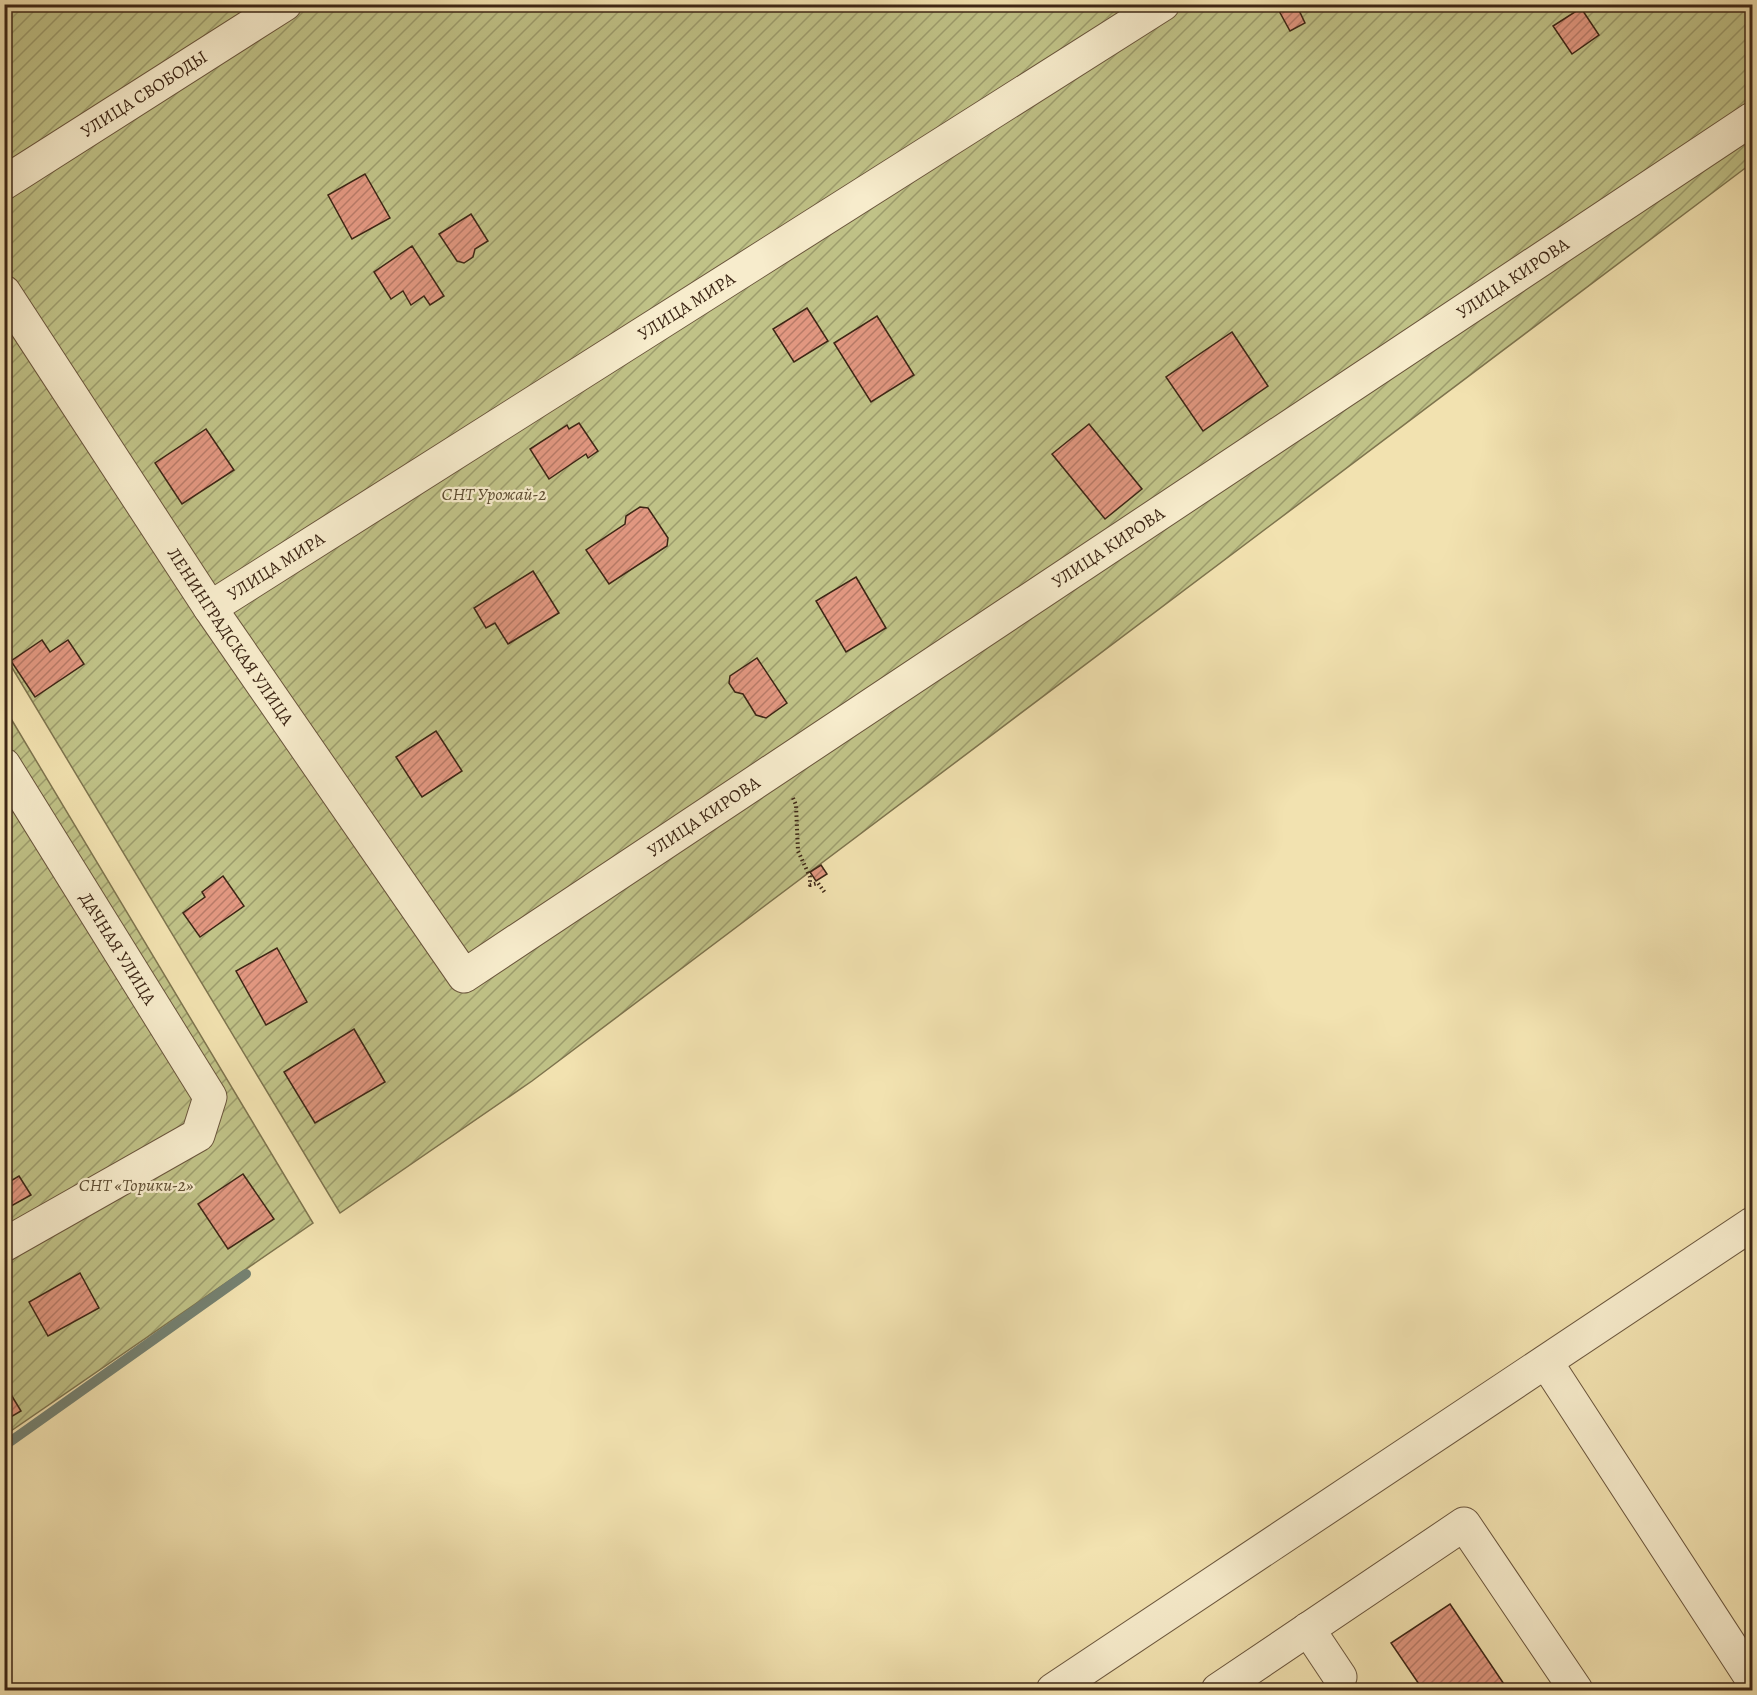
<svg xmlns="http://www.w3.org/2000/svg" width="1757" height="1695" font-family="Alegreya,serif">
<style>
.garden{fill:url(#garden-furrows);stroke:#7e744e;stroke-width:1.5}
.lines{fill:none;stroke-linecap:round;stroke-linejoin:round}
.stream{stroke:#758171;stroke-width:10}
.building{fill:url(#building-hatch);stroke:#3d2615;stroke-width:1.5}
.minor-casing{stroke:#6a553c;stroke-width:35}
.path{stroke:#3d2615;stroke-width:4;stroke-dasharray:1.5 3;stroke-linecap:butt}
.minor{stroke:#f7eccc;stroke-width:33}
.labels{text-anchor:middle;dominant-baseline:central;stroke-width:4.5;stroke-linejoin:round;paint-order:stroke}
.street-label{font-size:18px;fill:#3d2615;stroke:#f7eccc}
.park-label{font-size:18px;font-style:italic;fill:#5e4d32;stroke:#f7eccc}
</style>
<defs>
<pattern id="garden-furrows" width="10" height="10" patternUnits="userSpaceOnUse" patternTransform="scale(1.5)"><rect width="10" height="10" fill="#c0c287"/><path d="M-1 1l2-2M0 10L10 0M9 11l2-2" fill="none" stroke="#9d9d6d"/></pattern>
<pattern id="building-hatch" width="6" height="6" patternUnits="userSpaceOnUse" patternTransform="scale(1.5)"><rect width="6" height="6" fill="#e19780"/><path d="M-1 1l2-2M0 6l6-6M5 7l2-2" fill="none" stroke="#b87b68"/></pattern>
</defs>
<rect width="100%" height="100%" fill="#f2e2b0"/>
<filter id="stains"><feTurbulence type="fractalNoise" baseFrequency=".00333" numOctaves="4"/><feColorMatrix values="0 0 0 0 .2 0 0 0 0 .09 0 0 0 0 .02 0 0 0 .5 -.17"/></filter>
<radialGradient id="worn" r=".72"><stop offset=".6" stop-color="#630" stop-opacity="0"/><stop offset="1" stop-color="#630" stop-opacity=".3"/></radialGradient>
<g class="garden">
<polygon points="5,5 1752,5 1752,163 532,1081 340,1213 5,656"/>
<polygon points="4,707 313,1223 5,1435 4,1435"/>
</g>
<g class="lines">
<polyline class="stream" points="4,1446 246,1274"/>
</g>
<g class="building">
<polygon points="1285,4 1296,4 1305,23 1290,31 1278,9"/>
<polygon points="1581,8 1599,35 1572,54 1553,26"/>
<polygon points="365,174 390,218 352,239 328,195"/>
<polygon points="471,214 488,241 475,249 473,257 464,263 457,261 439,234"/>
<polygon points="412,246 444,296 430,305 424,296 411,305 403,291 391,299 374,272"/>
<polygon points="807,308 828,341 794,362 773,329"/>
<polygon points="877,316 914,375 871,402 834,343"/>
<polygon points="1232,332 1268,386 1203,431 1166,377"/>
<polygon points="579,423 598,451 588,458 586,454 549,479 530,449 567,425 569,429"/>
<polygon points="1089,424 1142,489 1105,519 1052,454"/>
<polygon points="206,429 234,470 182,504 155,463"/>
<polygon points="640,507 648,508 668,538 667,546 609,584 586,550 625,524 626,516"/>
<polygon points="533,571 559,613 508,644 495,623 486,628 474,608"/>
<polygon points="856,577 886,628 846,652 816,601"/>
<polygon points="42,640 50,652 68,640 84,664 35,697 11,661"/>
<polygon points="757,658 787,703 766,718 756,715 743,694 735,692 729,683 730,676"/>
<polygon points="436,731 462,771 422,797 396,757"/>
<polygon points="821,865 827,874 816,881 810,872"/>
<polygon points="223,876 244,906 200,937 183,913 205,897 202,892"/>
<polygon points="277,948 307,1002 266,1025 236,971"/>
<polygon points="354,1029 385,1082 315,1123 284,1072"/>
<polygon points="243,1174 274,1219 228,1249 198,1204"/>
<polygon points="19,1176 31,1195 4,1210 4,1185"/>
<polygon points="80,1273 99,1308 48,1336 29,1302"/>
<polygon points="4,1383 21,1411 4,1421"/>
<polygon points="1450,1604 1508,1690 1423,1690 1391,1643"/>
</g>
<g class="lines">
<g class="minor-casing">
<g id="minor">
<path id="s1" d="M4,183L285,4"/>
<path id="s2" d="M4,292L210,608L464,976L1752,119"/>
<path id="s3" d="M210,608L1163,4"/>
<path id="s4" d="M4,765L210,1097L198,1135L4,1245"/>
<polyline points="1546,1362 1752,1679"/>
<polyline points="1308,1629 1340,1677"/>
<polyline points="1053,1690 1752,1224"/>
<polyline points="1218,1690 1464,1524 1576,1690"/>
</g>
</g>
<polyline class="path" points="793,798 796,805 798,851 810,877 810,885 818,883 825,893"/>
<use href="#minor" class="minor"/>
</g>
<g class="labels">
<g class="street-label">
<text stroke="none"><textPath href="#s1" startOffset="166">УЛИЦА СВОБОДЫ</textPath></text>
<text stroke="none"><textPath href="#s2" startOffset="2084">УЛИЦА КИРОВА</textPath></text>
<text stroke="none"><textPath href="#s3" startOffset="564">УЛИЦА МИРА</textPath></text>
<text stroke="none"><textPath href="#s2" startOffset="1598">УЛИЦА КИРОВА</textPath></text>
<text stroke="none"><textPath href="#s3" startOffset="78">УЛИЦА МИРА</textPath></text>
<text stroke="none"><textPath href="#s2" startOffset="412">ЛЕНИНГРАДСКАЯ УЛИЦА</textPath></text>
<text stroke="none"><textPath href="#s2" startOffset="1112">УЛИЦА КИРОВА</textPath></text>
<text stroke="none"><textPath href="#s4" startOffset="216">ДАЧНАЯ УЛИЦА</textPath></text>
</g>
<g class="park-label">
<text x="494" y="494">СНТ Урожай-2</text>
<text x="136" y="1185">СНТ «Торики-2»</text>
</g>
</g>
<rect width="1757" height="1695" fill="none" stroke="#f2e2b0" stroke-width="24"/>
<rect x="6" y="6" width="1745" height="1683" fill="none" stroke="#3d2615" stroke-width="3"/>
<rect x="12" y="12" width="1733" height="1671" fill="none" stroke="#3d2615" stroke-width="1.5"/>
<rect width="100%" height="100%" filter="url(#stains)"/>
<rect width="100%" height="100%" fill="url(#worn)"/>
</svg>
